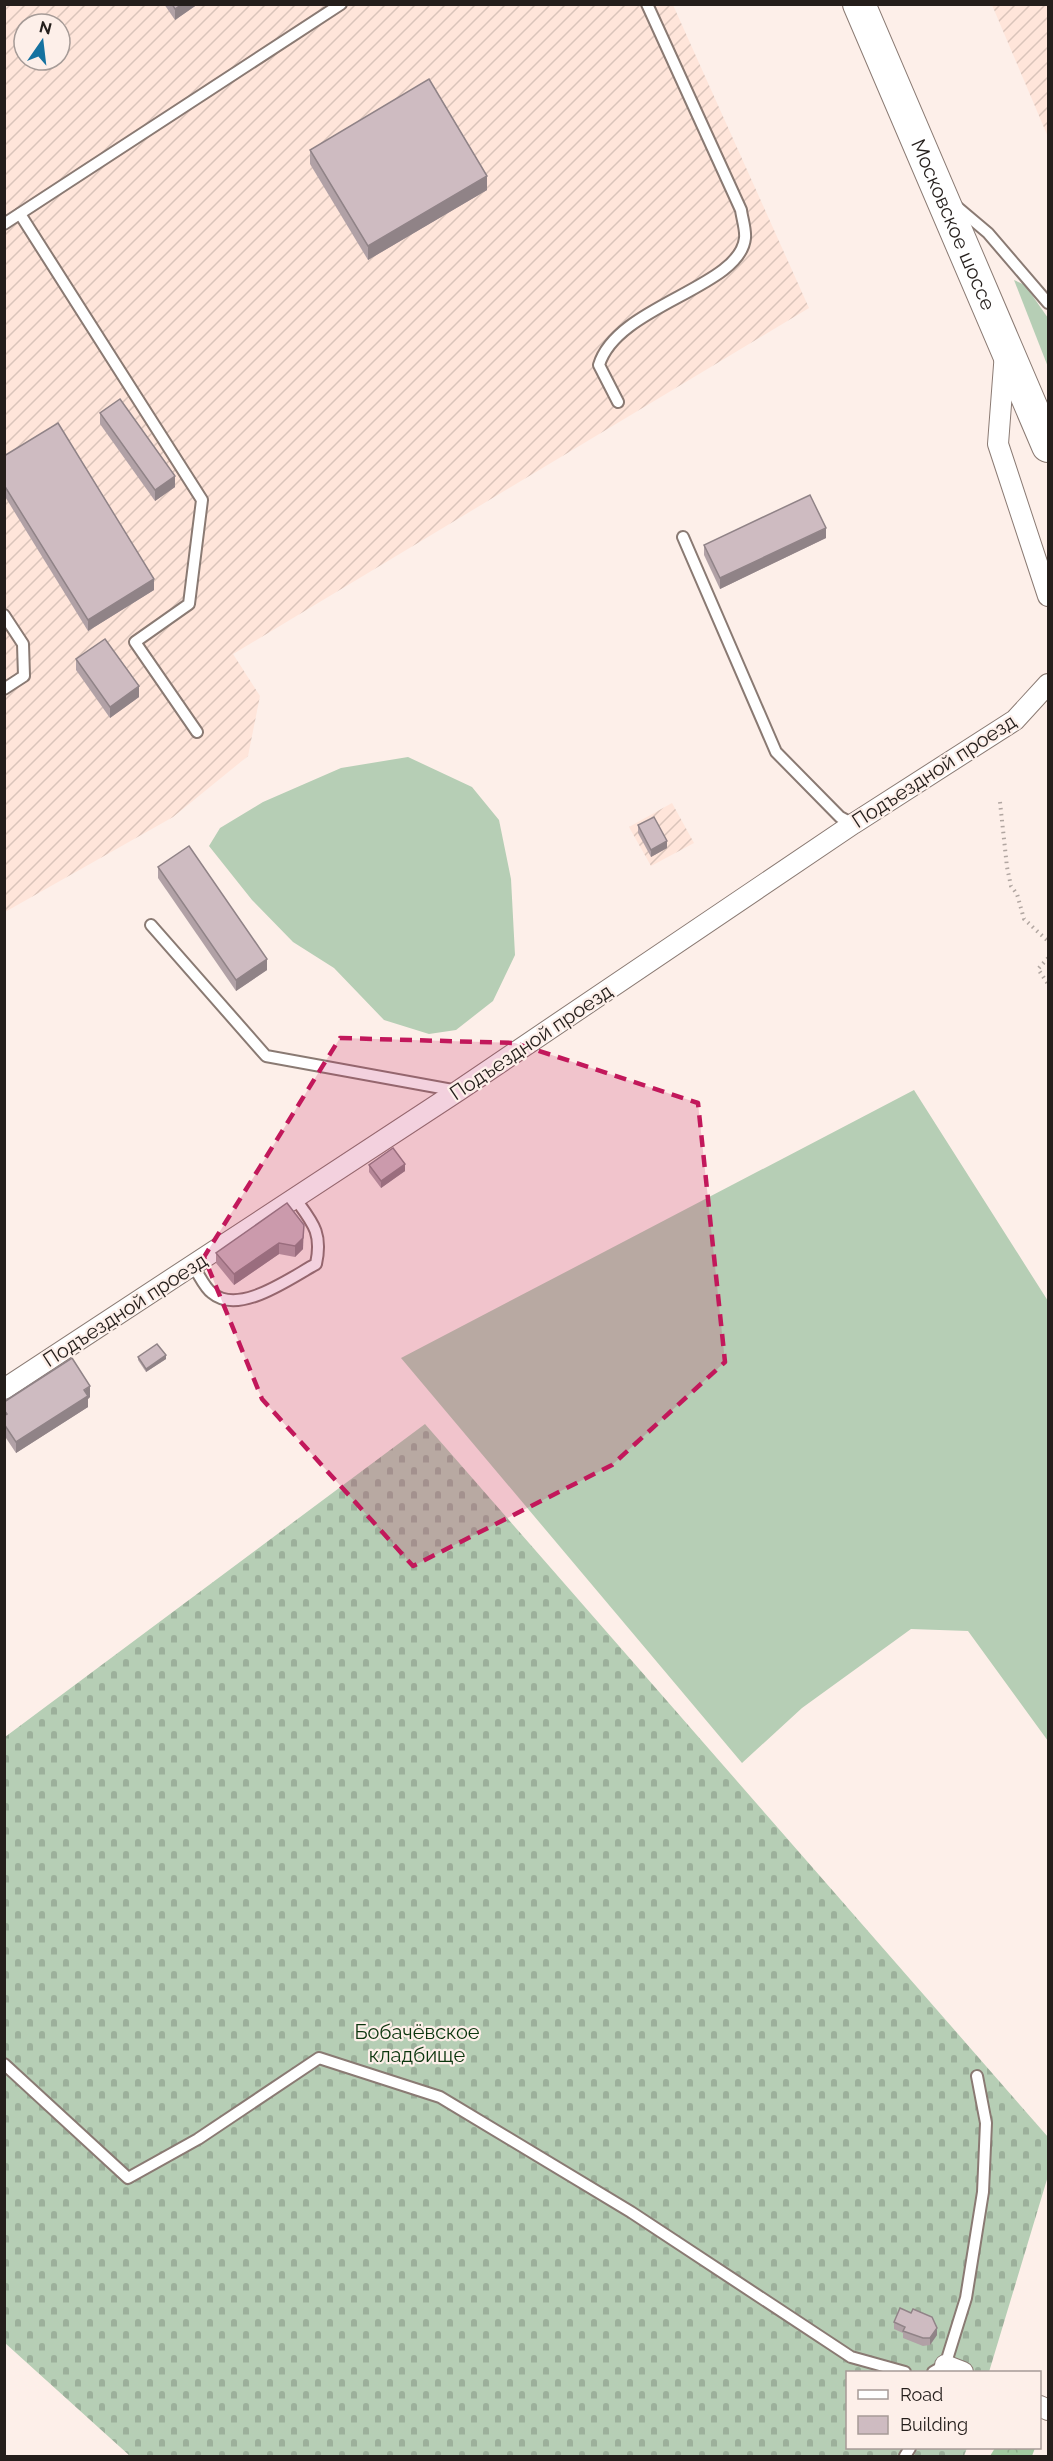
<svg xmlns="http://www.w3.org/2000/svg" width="1053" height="2461" font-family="Raleway,sans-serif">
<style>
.industrial{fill:url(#industrial-furrows);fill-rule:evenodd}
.grass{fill:#b6ceb5}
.forest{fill:url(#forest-crowns)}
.cemetery{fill:url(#cemetery-stones)}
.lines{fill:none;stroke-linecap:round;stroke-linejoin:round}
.lane-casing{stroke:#8a7a73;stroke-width:14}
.street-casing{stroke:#8a7a73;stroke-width:22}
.primary-casing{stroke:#8a7a73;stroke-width:34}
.path{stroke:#b1a6a1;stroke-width:4;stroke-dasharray:1.5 4.5;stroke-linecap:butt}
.lane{stroke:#fff;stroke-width:10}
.street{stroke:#fff;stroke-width:20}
.primary{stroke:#fff;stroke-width:32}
.wall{fill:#b1a1a6}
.shaded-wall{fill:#908387}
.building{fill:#cebbc1;stroke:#908387;stroke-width:1.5}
.marked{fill:#c2185b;fill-opacity:0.2;stroke:#c2185b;stroke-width:4.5;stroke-dasharray:12 8;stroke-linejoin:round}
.labels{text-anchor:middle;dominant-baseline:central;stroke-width:4.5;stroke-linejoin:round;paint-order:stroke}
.street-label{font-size:20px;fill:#241e1b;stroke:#fdefe9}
.park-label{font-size:20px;fill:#0b350d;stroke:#fdefe9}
</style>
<defs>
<pattern id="industrial-furrows" width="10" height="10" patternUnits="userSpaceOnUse" patternTransform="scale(1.5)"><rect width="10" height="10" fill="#ffe5da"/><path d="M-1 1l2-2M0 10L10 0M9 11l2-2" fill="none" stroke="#dac4ba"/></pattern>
<pattern id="forest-crowns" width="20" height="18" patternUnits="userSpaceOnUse" patternTransform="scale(1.5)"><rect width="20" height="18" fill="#a2c9a0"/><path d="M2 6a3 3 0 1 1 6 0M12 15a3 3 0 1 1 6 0" fill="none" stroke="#8bac89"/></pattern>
<pattern id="cemetery-stones" width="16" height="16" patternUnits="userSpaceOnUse" patternTransform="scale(1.5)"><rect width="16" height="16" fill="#b6ceb5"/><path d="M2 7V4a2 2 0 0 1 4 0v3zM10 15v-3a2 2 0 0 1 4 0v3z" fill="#9cb09b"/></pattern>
</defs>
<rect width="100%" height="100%" fill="#fdefe9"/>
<g class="industrial">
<path d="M5,5H673L809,308L233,654L260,696L248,756L173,817L5,912ZM24,24H60V60H24Z"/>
<polygon points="992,5 1048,5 1048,137"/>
<polygon points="672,803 694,843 651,866 629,827"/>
</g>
<g class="grass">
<polygon points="1014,280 1025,285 1048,318 1048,367"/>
<polygon points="408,757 472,787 499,820 511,879 515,955 493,1001 456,1030 429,1034 384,1020 334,968 293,942 252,900 209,846 220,828 263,802 341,768"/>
<polygon points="914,1090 1048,1301 1048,1741 968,1631 911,1629 802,1708 742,1763 401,1358"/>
</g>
<polygon class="forest" points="995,2448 1035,2448 1032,2456 990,2456"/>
<polygon class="cemetery" points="425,1424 1048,2137 1048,2176 989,2372 848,2372 848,2448 967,2448 964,2456 130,2456 5,2343 5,1737"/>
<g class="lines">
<g class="lane-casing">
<g id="lane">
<polyline points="956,206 988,233 1048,303"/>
<polyline points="20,214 202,500 189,604 135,642 197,732"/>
<polyline points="4,224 341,4"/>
<path d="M618,402L599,365C617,305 740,288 745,238C746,230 742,218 741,210L647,4"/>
<polyline points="683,537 776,752 840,817 853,824"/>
<polyline points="4,615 23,644 24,676 4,689"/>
<polyline points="151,925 266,1056 458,1091"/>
<path d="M193,1266C199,1274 204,1287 212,1293C239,1316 290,1278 316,1264C323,1232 312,1222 294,1197"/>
<polyline points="4,2064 128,2178 198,2139 319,2058 440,2097 631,2212 851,2357 905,2372"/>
<polyline points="944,2369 966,2298 983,2192 986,2123 977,2076"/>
<polyline points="933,2372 945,2365"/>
<polyline points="905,2456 910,2448"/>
</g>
</g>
<g class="street-casing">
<g id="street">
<polyline points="1005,352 998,444 1048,596"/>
<polyline points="4,1389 458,1091 853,824 1015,720 1048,684"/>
<polyline points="945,2365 963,2372"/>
<polyline points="1040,2406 1048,2410"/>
</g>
</g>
<g class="primary-casing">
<g id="primary">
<path id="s1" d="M859,4L1048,446"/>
</g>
</g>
<g class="path">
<polyline points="1000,802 1007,867 1011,886 1017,894 1024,919 1048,941"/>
<polyline points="1048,958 1038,969 1048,984"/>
</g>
<use href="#lane" class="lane"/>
<use href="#street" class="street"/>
<use href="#primary" class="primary"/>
</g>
<g class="wall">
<polygon points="164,4 198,4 175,20"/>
<polygon points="310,150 487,190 368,260 310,164"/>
<polygon points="100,413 175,487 155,501 100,424"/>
<polygon points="4,456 154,590 88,631 4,495"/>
<polygon points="826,538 720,589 704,555 704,545"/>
<polygon points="76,659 139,697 110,718 76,670"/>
<polygon points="638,825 667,848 651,857 638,833"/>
<polygon points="158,867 267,970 236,991 158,878"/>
<polygon points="369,1165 405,1171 381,1188 369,1172"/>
<polygon points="287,1203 303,1249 295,1257 279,1254 234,1285 216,1263 216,1253"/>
<polygon points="138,1357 166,1359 146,1372 138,1360"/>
<polygon points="90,1397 88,1399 88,1407 16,1453 4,1435 4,1402"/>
<polygon points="894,2322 937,2335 930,2345 923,2346 903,2338 903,2333 894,2329"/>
</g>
<g class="shaded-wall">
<polygon points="182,4 198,4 175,20 175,9"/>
<polygon points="487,176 487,190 368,260 368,246"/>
<polygon points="175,476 175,487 155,501 155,490"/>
<polygon points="826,528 826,538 720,589 720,578"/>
<polygon points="154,579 154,590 88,631 88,620"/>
<polygon points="139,686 139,697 110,718 110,707"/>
<polygon points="667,841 667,848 651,857 651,850"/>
<polygon points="267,959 267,970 236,991 236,980"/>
<polygon points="405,1164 405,1171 381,1188 381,1181"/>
<polygon points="304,1225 303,1249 295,1257 295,1246"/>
<polygon points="279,1243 279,1254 234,1285 234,1274"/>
<polygon points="166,1355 166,1359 146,1372 146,1369"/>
<polygon points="90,1386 90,1397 88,1399 88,1407 16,1453 16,1442"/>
<polygon points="937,2328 937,2335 930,2345 930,2338"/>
</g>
<g class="building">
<polygon points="172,4 182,4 175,9"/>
<polygon points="429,79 487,176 368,246 310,150"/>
<polygon points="120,399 175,476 155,490 100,413"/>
<polygon points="58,423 154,579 88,620 4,485 4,456"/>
<polygon points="810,495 826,528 720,578 704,545"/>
<polygon points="105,639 139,686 110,707 76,659"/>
<polygon points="654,817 667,841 651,850 638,825"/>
<polygon points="189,846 267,959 236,980 158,867"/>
<polygon points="393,1148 405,1164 381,1181 369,1165"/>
<polygon points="287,1203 304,1225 303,1238 295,1246 279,1243 234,1274 216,1253"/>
<polygon points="157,1344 166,1355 146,1369 138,1357"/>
<polygon points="72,1358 90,1386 84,1390 88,1396 16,1442 4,1424 4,1416 7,1414 4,1410 4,1402"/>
<polygon points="900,2308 911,2313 913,2309 932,2317 937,2328 930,2338 923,2338 903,2331 905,2327 894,2322"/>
</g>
<path class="marked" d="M340,1038L515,1043L698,1103L725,1362L612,1465L413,1566L262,1399L204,1257Z"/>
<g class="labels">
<g class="street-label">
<text stroke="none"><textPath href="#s1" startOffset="240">Московское шоссе</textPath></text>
<text transform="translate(934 771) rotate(-33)">Подъездной проезд</text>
<text transform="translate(531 1042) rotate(-34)">Подъездной проезд</text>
<text transform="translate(125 1310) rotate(-33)">Подъездной проезд</text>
</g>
<g class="park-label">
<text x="417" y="2032">Бобачёвское<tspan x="417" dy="23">кладбище</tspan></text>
</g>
</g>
<rect width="1053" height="2461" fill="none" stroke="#241e1b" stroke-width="12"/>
<rect x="846" y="2371" width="195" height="78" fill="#fdefe9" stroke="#a69b97" stroke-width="1.5"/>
<rect x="858" y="2390" width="30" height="9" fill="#ffffff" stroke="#a69b97" stroke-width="1.5"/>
<text x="900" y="2401" font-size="18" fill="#241e1b">Road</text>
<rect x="858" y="2416" width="30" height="18" fill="#cebbc1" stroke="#a69b97" stroke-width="1.5"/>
<text x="900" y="2431" font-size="18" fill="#241e1b">Building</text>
<g transform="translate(42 42) rotate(14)"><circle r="28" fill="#fdefe9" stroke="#a69b97" stroke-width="1.5"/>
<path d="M0-4.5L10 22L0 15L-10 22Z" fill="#1572a0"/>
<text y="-9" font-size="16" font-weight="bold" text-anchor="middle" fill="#241e1b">N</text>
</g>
</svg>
